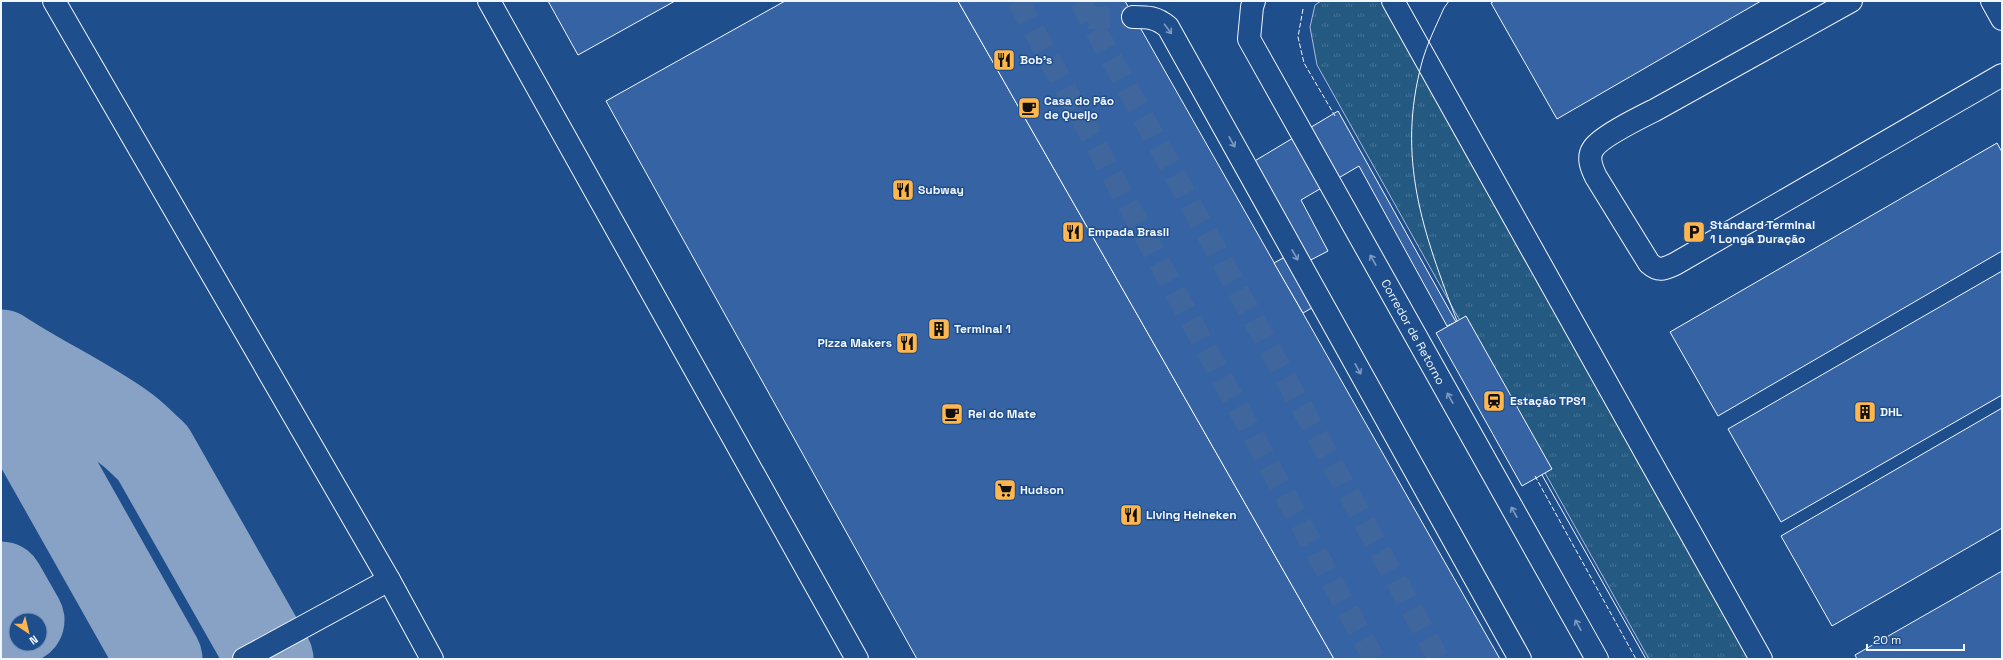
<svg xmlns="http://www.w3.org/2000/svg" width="2003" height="660" font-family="'Space Grotesk',sans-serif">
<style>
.grass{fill:url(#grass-tufts);stroke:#a8bbd7}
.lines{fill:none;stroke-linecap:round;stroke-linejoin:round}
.taxiway{stroke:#88a2c6;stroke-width:87}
.building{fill:#3563a3;stroke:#f2f6ff}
.minor-tunnel{stroke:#3f679d;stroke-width:22;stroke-dasharray:22 11;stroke-linecap:butt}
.minor-casing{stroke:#f2f6ff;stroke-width:24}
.minor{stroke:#1f4e8c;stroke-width:22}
.tram{stroke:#f2f6ff;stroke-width:1}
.fence{stroke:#f2f6ff;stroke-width:1;stroke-dasharray:5 2;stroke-linecap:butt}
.oneway{stroke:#7e9ac0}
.labels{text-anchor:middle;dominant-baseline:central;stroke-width:3;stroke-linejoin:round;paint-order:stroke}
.poi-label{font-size:12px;font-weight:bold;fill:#f2f6ff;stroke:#1f4e8c;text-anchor:start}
.street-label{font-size:12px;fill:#f2f6ff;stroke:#1f4e8c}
</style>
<defs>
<pattern id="grass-tufts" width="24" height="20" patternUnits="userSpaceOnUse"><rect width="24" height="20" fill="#245a82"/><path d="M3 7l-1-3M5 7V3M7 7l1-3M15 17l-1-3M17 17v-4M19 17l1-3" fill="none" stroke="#447295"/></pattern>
</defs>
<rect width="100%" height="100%" fill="#1f4e8c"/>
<polygon class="grass" points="1321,1 1385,1 1750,659 1649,659 1317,65 1310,27 1315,5"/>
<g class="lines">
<g class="taxiway">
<path d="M1,353C42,380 86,400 125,428C135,435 144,445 153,453L270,659"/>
<polyline points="1,379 159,659"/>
<polyline points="1,585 21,620"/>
</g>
</g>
<g class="building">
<polygon points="548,1 675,1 578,55"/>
<polygon points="785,1 958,1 1334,659 917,659 606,101"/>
<polygon points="958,1 1125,1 1500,659 1334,659"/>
<polygon points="1494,1 1761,1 1557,119 1491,3"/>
<polygon points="1338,111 1456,322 1447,326 1359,166 1301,200 1328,251 1303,264 1324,301 1303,313 1274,263 1294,252 1243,168"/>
<polygon points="1997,143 2002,152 2002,251 1718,416 1670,332"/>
<polygon points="2002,271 2002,395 1781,522 1728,429"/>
<polygon points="1466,316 1552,469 1522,486 1436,333"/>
<polygon points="2002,408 2002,528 1832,626 1781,536"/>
<polygon points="2002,571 2002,659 1857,659 1855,655"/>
</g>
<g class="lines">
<g class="minor-tunnel">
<polyline points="1018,1 1374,659"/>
<polyline points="1080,1 1439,659"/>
<polyline points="1088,18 1133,17"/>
</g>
<g class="minor-casing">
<g id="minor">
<polyline points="54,1 389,580 432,659"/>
<polyline points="489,1 857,659"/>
<polyline points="1254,1 1252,7 1249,39 1597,659"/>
<polyline points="1393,1 1761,659"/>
<path d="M1851,1C1786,37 1720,74 1655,110C1641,117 1600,137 1593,149C1587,158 1592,169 1596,177L1649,263C1659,272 1664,269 1675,264L2002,75"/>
<polyline points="1992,1 2002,19"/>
<path d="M1133,17C1148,17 1156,17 1168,27L1520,659"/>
<polyline points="244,659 389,580"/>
</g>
</g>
<use href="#minor" class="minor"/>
<g class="tram">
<path d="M1449,1L1444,8C1436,26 1427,44 1422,62C1396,158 1423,232 1457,321"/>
<polyline points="1542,475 1646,659"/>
</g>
<g class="fence">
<polyline points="1303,9 1298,37 1304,63 1335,116"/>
<polyline points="1535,476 1636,659"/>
</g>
</g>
<defs><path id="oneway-shaft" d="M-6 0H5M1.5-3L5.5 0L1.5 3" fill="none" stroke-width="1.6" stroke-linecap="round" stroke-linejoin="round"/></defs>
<g class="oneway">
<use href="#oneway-shaft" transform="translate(1168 29) rotate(53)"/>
<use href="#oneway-shaft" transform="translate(1232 142) rotate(61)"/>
<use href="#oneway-shaft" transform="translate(1295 255) rotate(61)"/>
<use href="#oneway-shaft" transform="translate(1373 260) rotate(-119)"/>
<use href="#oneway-shaft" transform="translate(1358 369) rotate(61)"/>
<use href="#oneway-shaft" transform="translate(1450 398) rotate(-119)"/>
<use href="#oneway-shaft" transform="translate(1514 512) rotate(-119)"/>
<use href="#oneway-shaft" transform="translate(1578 625) rotate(-119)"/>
</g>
<defs>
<g id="restaurant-square" transform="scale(1.15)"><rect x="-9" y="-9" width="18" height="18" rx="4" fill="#ffb74d" stroke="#1f4e8c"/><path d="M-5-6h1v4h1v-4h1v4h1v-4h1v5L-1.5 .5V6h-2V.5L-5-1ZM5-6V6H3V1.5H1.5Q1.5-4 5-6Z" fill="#111"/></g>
<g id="cafe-square" transform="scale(1.15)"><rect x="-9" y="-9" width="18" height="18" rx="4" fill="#ffb74d" stroke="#1f4e8c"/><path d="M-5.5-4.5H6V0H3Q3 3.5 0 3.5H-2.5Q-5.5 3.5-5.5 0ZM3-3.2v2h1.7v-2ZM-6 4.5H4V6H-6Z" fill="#111"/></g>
<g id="parking-square" transform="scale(1.15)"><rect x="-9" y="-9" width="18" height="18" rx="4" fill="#ffb74d" stroke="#1f4e8c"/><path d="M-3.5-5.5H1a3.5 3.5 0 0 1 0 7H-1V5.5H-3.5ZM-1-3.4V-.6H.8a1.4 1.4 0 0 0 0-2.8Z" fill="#111"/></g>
<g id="building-square" transform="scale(1.15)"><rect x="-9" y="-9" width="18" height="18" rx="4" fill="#ffb74d" stroke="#1f4e8c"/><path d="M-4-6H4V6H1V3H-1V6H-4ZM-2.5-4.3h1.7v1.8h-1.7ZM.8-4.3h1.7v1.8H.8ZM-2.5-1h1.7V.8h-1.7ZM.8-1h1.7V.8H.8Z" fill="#111"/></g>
<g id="station-square" transform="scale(1.15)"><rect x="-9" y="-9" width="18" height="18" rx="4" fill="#ffb74d" stroke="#1f4e8c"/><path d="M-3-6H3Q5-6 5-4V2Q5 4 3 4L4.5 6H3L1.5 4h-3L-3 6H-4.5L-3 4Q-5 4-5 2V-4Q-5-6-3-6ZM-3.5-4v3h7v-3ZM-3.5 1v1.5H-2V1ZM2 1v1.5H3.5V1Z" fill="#111"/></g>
<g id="supermarket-square" transform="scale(1.15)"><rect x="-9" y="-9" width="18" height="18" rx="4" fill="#ffb74d" stroke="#1f4e8c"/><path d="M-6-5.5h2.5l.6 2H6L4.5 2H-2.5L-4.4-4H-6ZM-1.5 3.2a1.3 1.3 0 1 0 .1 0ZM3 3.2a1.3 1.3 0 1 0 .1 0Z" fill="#111"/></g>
</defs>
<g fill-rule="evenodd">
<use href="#restaurant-square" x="1004" y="60"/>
<use href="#cafe-square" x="1029" y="108"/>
<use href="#restaurant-square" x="903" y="190"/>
<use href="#restaurant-square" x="1073" y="232"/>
<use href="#parking-square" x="1694" y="232"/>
<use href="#building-square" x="939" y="329"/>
<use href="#restaurant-square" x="907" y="343"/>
<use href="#station-square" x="1494" y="401"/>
<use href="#building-square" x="1865" y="412"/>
<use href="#cafe-square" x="952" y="414"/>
<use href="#supermarket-square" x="1005" y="490"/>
<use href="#restaurant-square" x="1131" y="515"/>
</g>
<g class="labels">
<g class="poi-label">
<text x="1020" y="60">Bob's</text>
<text x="1044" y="101">Casa do Pão<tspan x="1044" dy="14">de Queijo</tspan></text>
<text x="918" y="190">Subway</text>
<text x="1710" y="225">Standard Terminal<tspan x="1710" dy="14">1 Longa Duração</tspan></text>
<text x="1088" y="232">Empada Brasil</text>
<text x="954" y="329">Terminal 1</text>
<text x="892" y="343" text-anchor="end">Pizza Makers</text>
<text x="1510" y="401">Estação TPS1</text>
<text x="1880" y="412">DHL</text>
<text x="968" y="414">Rei do Mate</text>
<text x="1020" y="490">Hudson</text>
<text x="1146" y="515">Living Heineken</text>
</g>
<g class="street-label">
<text transform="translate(1413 332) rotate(61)">Corredor de Retorno</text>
</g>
</g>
<rect width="2003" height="660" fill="none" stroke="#f2f6ff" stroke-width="4"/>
<g transform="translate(28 632) rotate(145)"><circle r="19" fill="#1f4e8c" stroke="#7391ba"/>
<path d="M0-3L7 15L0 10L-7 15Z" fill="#ffb74d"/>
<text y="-6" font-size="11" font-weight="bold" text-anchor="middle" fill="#f2f6ff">N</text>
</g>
<path d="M1867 644v6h97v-6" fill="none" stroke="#f2f6ff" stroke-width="2"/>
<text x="1873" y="644" font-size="12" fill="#f2f6ff" stroke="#1f4e8c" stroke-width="3" paint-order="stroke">20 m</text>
</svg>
